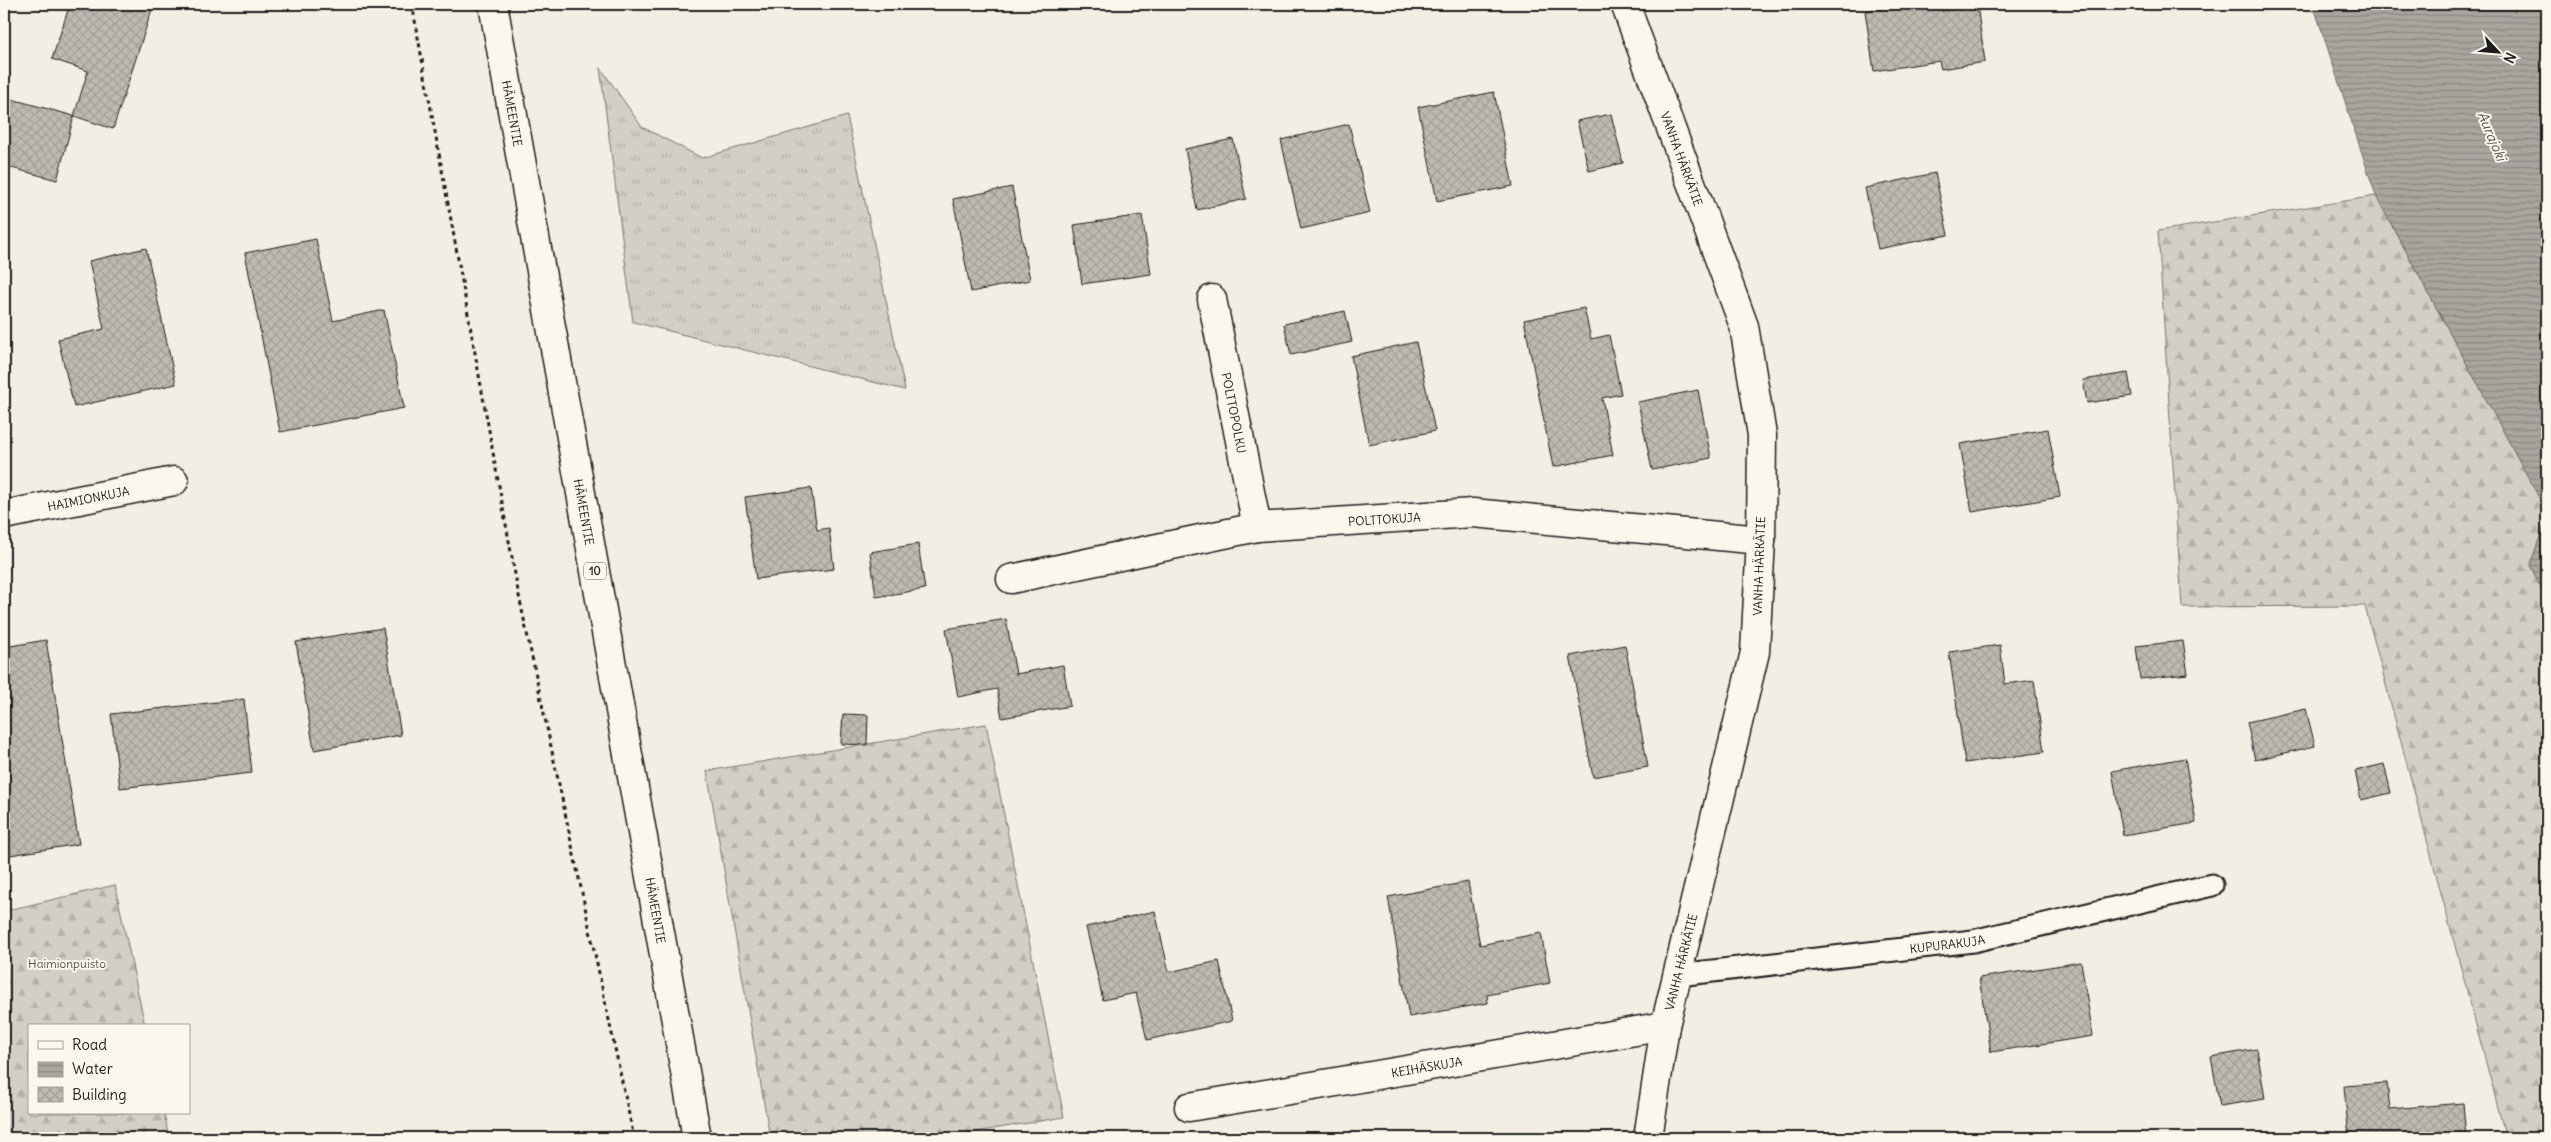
<svg xmlns="http://www.w3.org/2000/svg" width="2551" height="1142" font-family="Delius,sans-serif">
<style>
.grass{fill:url(#grass-tufts);stroke:#777671}
.forest{fill:url(#forest-firs);stroke:#777671}
.water{fill:url(#water-rules);stroke:#716f6b}
.building{fill:url(#building-cross-hatch);stroke:#1c1c1c}
.lines{fill:none;stroke-linecap:round;stroke-linejoin:round}
.service-casing{stroke:#1c1c1c;stroke-width:25}
.minor-casing{stroke:#1c1c1c;stroke-width:31}
.trunk-casing{stroke:#1c1c1c;stroke-width:31}
.path{stroke:#1c1c1c;stroke-width:3;stroke-dasharray:4 4;stroke-linecap:butt}
.service{stroke:#fbf7ec;stroke-width:21}
.minor{stroke:#fbf7ec;stroke-width:28}
.trunk{stroke:#fbf7ec;stroke-width:28}
.labels{text-anchor:middle;dominant-baseline:central;stroke-width:4;stroke-linejoin:round;paint-order:stroke}
.shield{fill:#fbf7ec;stroke:#5f5e5a;stroke-width:1}
.shield-label{font-size:11px;font-weight:bold;fill:#1c1c1c}
.street-label{font-size:12px;fill:#1c1c1c;stroke:#fbf7ec}
.park-label{font-size:12px;fill:#53524f;stroke:#fbf7ec}
.water-label{font-size:14px;font-style:italic;fill:#545351;stroke:#fbf7ec}
</style>
<defs>
<pattern id="grass-tufts" width="24" height="20" patternUnits="userSpaceOnUse" patternTransform="scale(1.25)"><rect width="24" height="20" fill="#d2cfc6"/><path d="M3 7l-1-3M5 7V3M7 7l1-3M15 17l-1-3M17 17v-4M19 17l1-3" fill="none" stroke="#b4b1aa"/></pattern>
<pattern id="forest-firs" width="22" height="20" patternUnits="userSpaceOnUse" patternTransform="scale(1.25)"><rect width="22" height="20" fill="#d2cfc6"/><path d="M5 1l3.5 6h-7zM16 11l3.5 6h-7z" fill="#b4b1aa"/></pattern>
<pattern id="water-rules" width="6" height="5" patternUnits="userSpaceOnUse" patternTransform="scale(1.25)"><rect width="6" height="5" fill="#a9a6a0"/><path d="M0 2.5h6" fill="none" stroke="#898682"/></pattern>
<pattern id="building-cross-hatch" width="8" height="8" patternUnits="userSpaceOnUse" patternTransform="scale(1.25)"><rect width="8" height="8" fill="#bdbab1"/><path d="M0 0l8 8M0 8l8-8" fill="none" stroke="#a29f98"/></pattern>
</defs>
<rect width="100%" height="100%" fill="#f2eee4"/>
<filter id="ink" filterUnits="userSpaceOnUse"><feTurbulence type="fractalNoise" baseFrequency=".02" numOctaves="2"/><feDisplacementMap in="SourceGraphic" scale="10" xChannelSelector="R" yChannelSelector="G"/><feConvolveMatrix kernelMatrix="1 2 1 2 8 2 1 2 1" color-interpolation-filters="sRGB"/></filter>
<g filter="url(#ink)">
<polygon class="grass" points="600,67 642,127 702,158 847,116 905,390 633,322"/>
<g class="forest">
<polygon points="2376,196 2547,512 2547,518 2530,565 2547,600 2547,1138 2506,1138 2365,606 2182,607 2158,231"/>
<polygon points="986,724 1064,1117 940,1138 770,1138 707,771"/>
<polygon points="115,885 145,1026 29,1026 29,1113 164,1113 169,1138 4,1138 4,911"/>
</g>
<g class="water">
<polygon points="2313,4 2547,4 2547,512 2376,196"/>
<polygon points="2547,518 2547,600 2530,565"/>
</g>
<g class="building">
<polygon points="70,4 146,4 153,6 113,129 74,116 88,71 52,59"/>
<polygon points="1912,4 1941,4 1942,11 1977,5 1985,62 1941,69 1939,61 1874,71 1865,11"/>
<polygon points="1494,92 1513,186 1437,201 1418,107"/>
<polygon points="4,97 74,116 57,180 4,166"/>
<polygon points="1611,114 1623,163 1589,171 1577,121"/>
<polygon points="1349,124 1370,213 1301,229 1281,140"/>
<polygon points="1233,139 1246,199 1197,210 1185,149"/>
<polygon points="1935,173 1948,235 1878,249 1865,188"/>
<polygon points="1012,187 1030,280 971,292 953,199"/>
<polygon points="1142,215 1151,274 1082,284 1074,225"/>
<polygon points="316,239 333,321 384,310 404,408 280,432 245,253"/>
<polygon points="146,248 176,384 74,407 58,339 104,329 89,261"/>
<polygon points="1584,308 1591,339 1609,335 1621,394 1602,398 1613,455 1553,467 1524,320"/>
<polygon points="1345,311 1352,342 1291,355 1284,324"/>
<polygon points="1416,342 1435,431 1369,445 1351,356"/>
<polygon points="2128,373 2132,396 2087,403 2083,380"/>
<polygon points="1698,390 1711,458 1652,470 1638,402"/>
<polygon points="2048,429 2060,497 1972,512 1960,444"/>
<polygon points="811,488 817,530 829,528 834,569 756,579 745,497"/>
<polygon points="918,544 925,589 876,597 870,552"/>
<polygon points="1006,619 1016,674 1063,665 1070,706 1002,718 997,689 958,697 946,629"/>
<polygon points="383,628 401,735 314,750 296,642"/>
<polygon points="46,640 79,844 4,856 4,647"/>
<polygon points="2183,641 2188,674 2140,679 2136,646"/>
<polygon points="1625,645 1648,767 1593,777 1570,656"/>
<polygon points="2000,645 2005,684 2034,680 2044,752 1965,763 1949,652"/>
<polygon points="244,699 252,773 120,788 111,714"/>
<polygon points="2306,709 2315,746 2255,760 2247,722"/>
<polygon points="843,714 868,715 867,745 841,744"/>
<polygon points="2185,758 2196,823 2123,835 2112,771"/>
<polygon points="2384,764 2391,793 2361,800 2355,771"/>
<polygon points="1468,882 1480,945 1541,933 1550,983 1487,995 1488,1003 1409,1017 1388,897"/>
<polygon points="1155,911 1169,972 1219,961 1232,1021 1147,1040 1136,993 1103,1000 1086,927"/>
<polygon points="2081,962 2093,1036 1991,1052 1979,978"/>
<polygon points="2257,1049 2265,1099 2220,1106 2211,1057"/>
<polygon points="2387,1083 2390,1109 2463,1103 2466,1138 2349,1138 2344,1086"/>
</g>
<g class="lines">
<g class="service-casing">
<g id="service">
<path id="s1" d="M1678,975L1973,941L2212,885"/>
</g>
</g>
<g class="minor-casing">
<g id="minor">
<path id="s2" d="M1625,4L1744,326L1762,435L1761,540L1755,652L1665,1026L1648,1138"/>
<path id="s3" d="M1212,299L1257,527"/>
<path id="s4" d="M4,515L174,481"/>
<path id="s5" d="M1011,579L1257,527L1473,513L1761,540"/>
<path id="s6" d="M1189,1107L1665,1026"/>
</g>
</g>
<g class="trunk-casing">
<g id="trunk">
<path id="s7" d="M493,4L697,1138"/>
</g>
</g>
<polyline class="path" points="412,4 518,591 634,1138"/>
<use href="#service" class="service"/>
<use href="#minor" class="minor"/>
<use href="#trunk" class="trunk"/>
</g>
</g>
<g class="labels">
<rect class="shield" x="584" y="562.5" width="22" height="17" rx="4"/>
<g class="shield-label">
<text x="595" y="571">10</text>
</g>
<g class="street-label">
<text stroke="none"><textPath href="#s7" startOffset="111">HÄMEENTIE</textPath></text>
<text stroke="none"><textPath href="#s2" startOffset="165">VANHA HÄRKÄTIE</textPath></text>
<text stroke="none"><textPath href="#s3" startOffset="116">POLTTOPOLKU</textPath></text>
<text stroke="none"><textPath href="#s4" startOffset="86">HAIMIONKUJA</textPath></text>
<text stroke="none"><textPath href="#s7" startOffset="516">HÄMEENTIE</textPath></text>
<text stroke="none"><textPath href="#s5" startOffset="379">POLTTOKUJA</textPath></text>
<text transform="translate(1759 566) rotate(-88)">VANHA HÄRKÄTIE</text>
<text stroke="none"><textPath href="#s7" startOffset="921">HÄMEENTIE</textPath></text>
<text stroke="none"><textPath href="#s1" startOffset="271">KUPURAKUJA</textPath></text>
<text transform="translate(1681 962) rotate(-76)">VANHA HÄRKÄTIE</text>
<text stroke="none"><textPath href="#s6" startOffset="241">KEIHÄSKUJA</textPath></text>
</g>
<g class="park-label">
<text x="67" y="963">Haimionpuisto</text>
</g>
<g class="water-label">
<text transform="translate(2492 136) rotate(67)">Aurajoki</text>
</g>
</g>
<rect width="2551" height="1142" fill="none" stroke="#fbf7ec" stroke-width="20"/>
<rect x="10" y="10" width="2531" height="1122" fill="none" stroke="#1c1c1c" stroke-width="2" filter="url(#ink)"/>
<rect x="28" y="1024" width="162" height="90" fill="#fbf7ec" stroke="#a29f99"/>
<rect x="38" y="1041" width="25" height="8" fill="#fbf7ec" stroke="#a29f99"/>
<text x="72" y="1050" font-size="15" fill="#1c1c1c">Road</text>
<rect x="38" y="1062" width="25" height="15" fill="url(#water-rules)" stroke="#a29f99"/>
<text x="72" y="1074" font-size="15" fill="#1c1c1c">Water</text>
<rect x="38" y="1087" width="25" height="15" fill="url(#building-cross-hatch)" stroke="#a29f99"/>
<text x="72" y="1100" font-size="15" fill="#1c1c1c">Building</text>
<g transform="translate(2498 52) rotate(116)" stroke="#fbf7ec" stroke-width="4" paint-order="stroke">
<path d="M0-4L9 19L0 12L-9 19Z" fill="#1c1c1c"/>
<text y="-8" font-size="14" font-weight="bold" text-anchor="middle" fill="#1c1c1c">N</text>
</g>
</svg>
